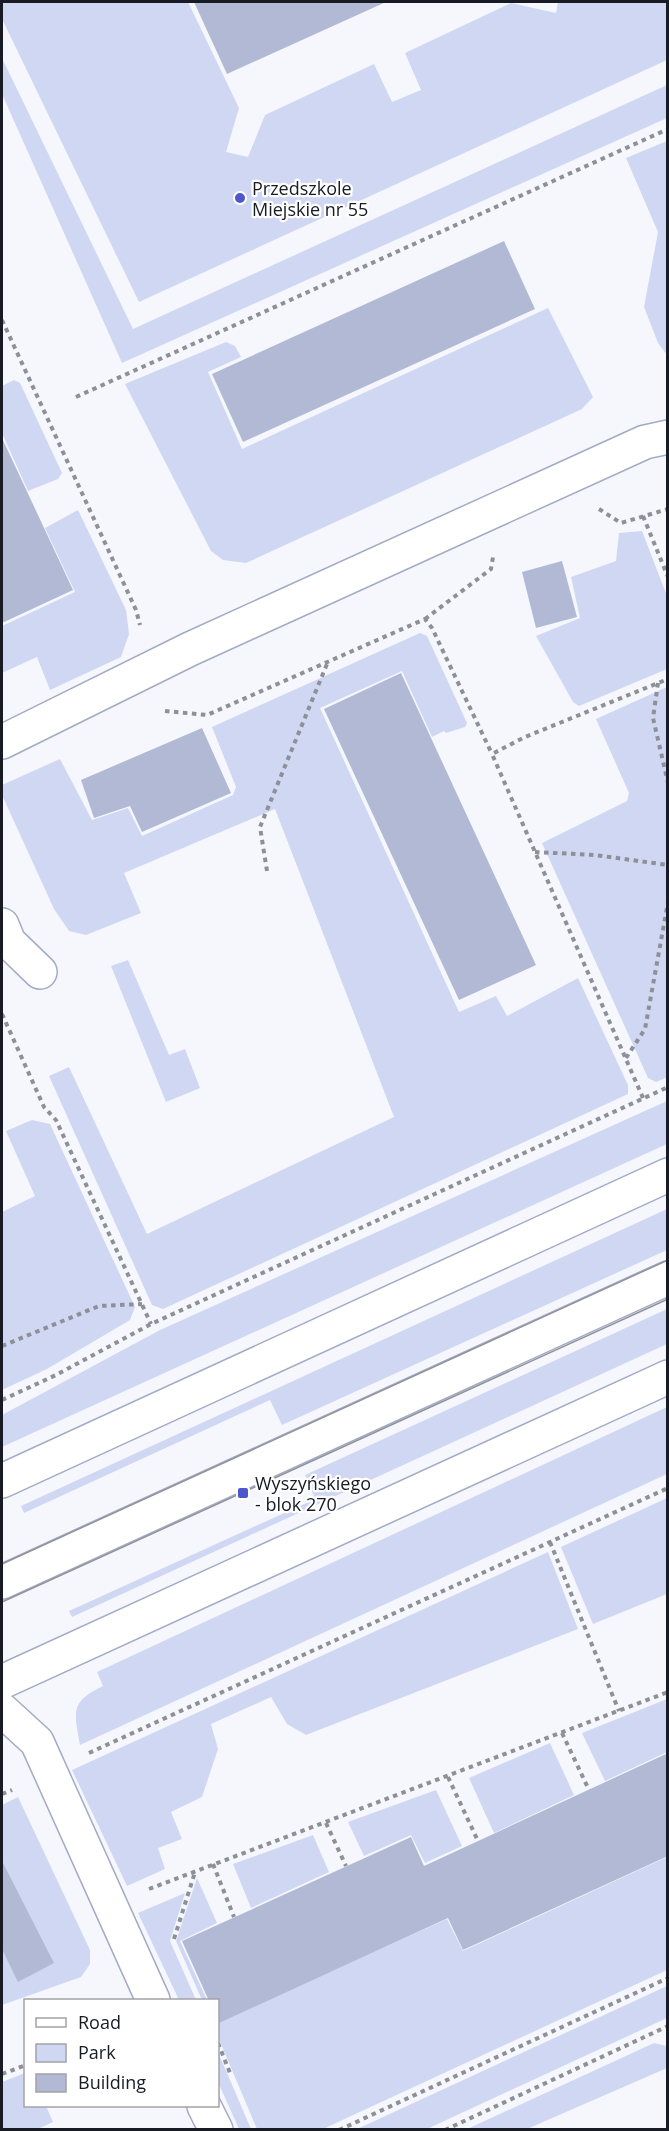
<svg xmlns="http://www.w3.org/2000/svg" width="669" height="2131" font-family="'Open Sans',sans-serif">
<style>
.green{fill:#d0d7f3}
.building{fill:#b2b9d5}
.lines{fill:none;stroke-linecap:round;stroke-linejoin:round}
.minor-casing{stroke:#a3aac5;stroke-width:36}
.path{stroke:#8e9098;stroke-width:4;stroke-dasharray:4.5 4.5;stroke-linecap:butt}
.minor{stroke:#fff;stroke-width:33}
.tram{stroke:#91939b;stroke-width:1.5}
.poi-dot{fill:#4e56cc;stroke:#fff;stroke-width:2}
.labels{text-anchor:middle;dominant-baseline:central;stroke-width:4.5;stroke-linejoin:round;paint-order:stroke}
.poi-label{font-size:18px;fill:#181a24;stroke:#fff;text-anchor:start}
</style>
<rect width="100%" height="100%" fill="#f5f7fd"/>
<g class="green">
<polygon points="2,2 188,2 239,108 226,152 248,157 265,115 374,64 392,102 421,90 405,53 511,3 556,13 558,2 667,2 667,60 139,302 2,19"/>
<polygon points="2,58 133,329 667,85 667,118 122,363 2,94"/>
<polygon points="667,141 667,355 658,343 644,307 658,232 626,158"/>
<polygon points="548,308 593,397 582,409 246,563 223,560 211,551 125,384 226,342 235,346 241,357 208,372 242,449"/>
<polygon points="14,380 20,383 62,473 58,479 28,491 2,433 2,386"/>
<polygon points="78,510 126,610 129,634 121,657 50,690 37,657 2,673 2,626 75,592 45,528"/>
<polygon points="642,531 667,596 667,669 579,706 573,702 536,636 580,618 571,577 616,561 619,533"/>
<polygon points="420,633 427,636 467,723 465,727 446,733 444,731 432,737 402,671 320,708 459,1012 496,996 507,1016 578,978 628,1085 628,1094 163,1309 152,1305 49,1076 69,1067 147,1234 394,1117 275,809 124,873 141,913 86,935 69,931 54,909 2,795 2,785 60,759 92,820 128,808 142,836 233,795 236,787 212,727"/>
<polygon points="667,687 668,1077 656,1082 648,1078 542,843 627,801 629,793 596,719"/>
<polygon points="128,960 169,1055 185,1049 200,1088 166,1102 111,966"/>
<polygon points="667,1101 667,1144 2,1447 2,1415 160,1330"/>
<polygon points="32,1120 50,1124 135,1307 130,1320 47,1369 2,1390 2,1212 35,1196 6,1131"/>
<polygon points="667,1209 667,1250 282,1425 270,1400 24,1513 21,1506"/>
<polygon points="667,1309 667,1344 72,1617 69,1611 315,1499 305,1475"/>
<path d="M667,1407V1474L80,1745C74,1711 70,1702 103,1686L97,1672Z"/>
<polygon points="667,1498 667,1594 593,1624 561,1547"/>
<polygon points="548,1552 578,1629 306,1735 287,1724 271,1697 211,1724 218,1749 202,1797 171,1812 182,1839 158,1848 165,1869 127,1886 72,1770"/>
<polygon points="667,1699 667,1752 605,1781 582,1733"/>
<polygon points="550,1743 574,1795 494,1833 469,1778"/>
<polygon points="436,1790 462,1846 425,1863 411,1835 364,1856 348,1822"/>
<polygon points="18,1797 90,1950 90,1964 81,1977 2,2005 2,1805"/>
<polygon points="313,1835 329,1872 251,1908 233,1864"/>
<polygon points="667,1857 667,1970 323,2129 257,2129 218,2037 218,2022 447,1919 463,1951"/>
<polygon points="197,1878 217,1923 180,1941 207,2000 202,2000 176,1941"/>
<polygon points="185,1893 170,1941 196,2000 179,2000 138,1913"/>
<polygon points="667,1986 667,2018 427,2129 357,2129"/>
<polygon points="654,2043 667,2046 667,2068 527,2129 467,2129"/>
<polygon points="218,2052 251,2129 239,2129 218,2082"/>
<polygon points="25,2073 26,2106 46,2106 53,2122 38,2129 2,2129 2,2082"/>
</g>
<g class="building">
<polygon points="194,2 386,2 227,74"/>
<polygon points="504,241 535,309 243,442 212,374"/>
<polygon points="2,438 73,590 2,623"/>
<polygon points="562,561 577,617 536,628 522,572"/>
<polygon points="401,673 536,965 459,1000 324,709"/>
<polygon points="202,728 231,793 142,832 130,806 94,818 81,780"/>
<polygon points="668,1753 668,1856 463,1950 448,1918 219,2023 218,2001 209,2001 182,1941 411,1837 424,1866"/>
<polygon points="2,1861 54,1963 18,1982 2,1949"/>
</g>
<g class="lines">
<g class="minor-casing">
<g id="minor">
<polyline points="2,742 190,649 645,442 668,437"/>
<polyline points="2,925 9,942 40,972"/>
<polyline points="2,1481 668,1175"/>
<polyline points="2,1582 668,1278"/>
<polyline points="2,1682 668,1377"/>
<polyline points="2,1710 37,1742 153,2000"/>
<polyline points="204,2106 216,2130"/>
</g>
</g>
<g class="path">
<polyline points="2,320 136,610 140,625"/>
<polyline points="76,397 668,129"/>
<polyline points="599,509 621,523 668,509"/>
<polyline points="643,516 668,577"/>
<polyline points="425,619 491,569 493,557"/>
<polyline points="658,683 653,718 668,783"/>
<polyline points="165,711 207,715 425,619 432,628 492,754"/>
<polyline points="535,852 595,855 668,865"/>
<polyline points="267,871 260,827 327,664"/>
<polyline points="2,1014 44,1107 56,1120 151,1324"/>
<polyline points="626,1058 645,1029 668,902"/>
<polyline points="643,1098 492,754 525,737 668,679"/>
<polyline points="2,1346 99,1306 142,1304"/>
<polyline points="2,1400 56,1375 151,1324 668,1087"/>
<polyline points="550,1542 619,1711"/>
<polyline points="562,1733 589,1790"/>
<polyline points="89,1753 668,1488"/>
<polyline points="448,1777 478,1841"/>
<polyline points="2,1794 12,1790"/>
<polyline points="326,1823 346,1866"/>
<polyline points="213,1864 234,1917"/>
<polyline points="149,1889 668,1692"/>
<polyline points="174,1939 195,1872"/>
<polyline points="218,2043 230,2073"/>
<polyline points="2,2074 26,2065"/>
<polyline points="56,2106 56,2107"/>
<polyline points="339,2130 668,1978"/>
<polyline points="445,2130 668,2026"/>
</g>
<use href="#minor" class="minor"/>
<g class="tram">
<polyline points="2,1564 668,1260"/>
<polyline points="2,1602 668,1299"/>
</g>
</g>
<g class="poi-dot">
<circle cx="240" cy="198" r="6"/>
<rect x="237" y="1487" width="12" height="12" rx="3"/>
</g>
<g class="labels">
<g class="poi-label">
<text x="252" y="188">Przedszkole<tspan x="252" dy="21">Miejskie nr 55</tspan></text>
<text x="255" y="1483">Wyszyńskiego<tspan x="255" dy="21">- blok 270</tspan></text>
</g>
</g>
<rect width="669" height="2131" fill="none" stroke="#181a24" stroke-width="6"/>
<rect x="24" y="1999" width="195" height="108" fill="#ffffff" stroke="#a3a3a7" stroke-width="1.5"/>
<rect x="36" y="2018" width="30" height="9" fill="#ffffff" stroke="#a3a3a7" stroke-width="1.5"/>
<text x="78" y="2029" font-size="18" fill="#181a24">Road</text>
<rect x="36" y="2044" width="30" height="18" fill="#d0d7f3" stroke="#a3a3a7" stroke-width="1.5"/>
<text x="78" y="2059" font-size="18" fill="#181a24">Park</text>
<rect x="36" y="2074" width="30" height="18" fill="#b2b9d5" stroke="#a3a3a7" stroke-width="1.5"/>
<text x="78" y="2089" font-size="18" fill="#181a24">Building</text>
</svg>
